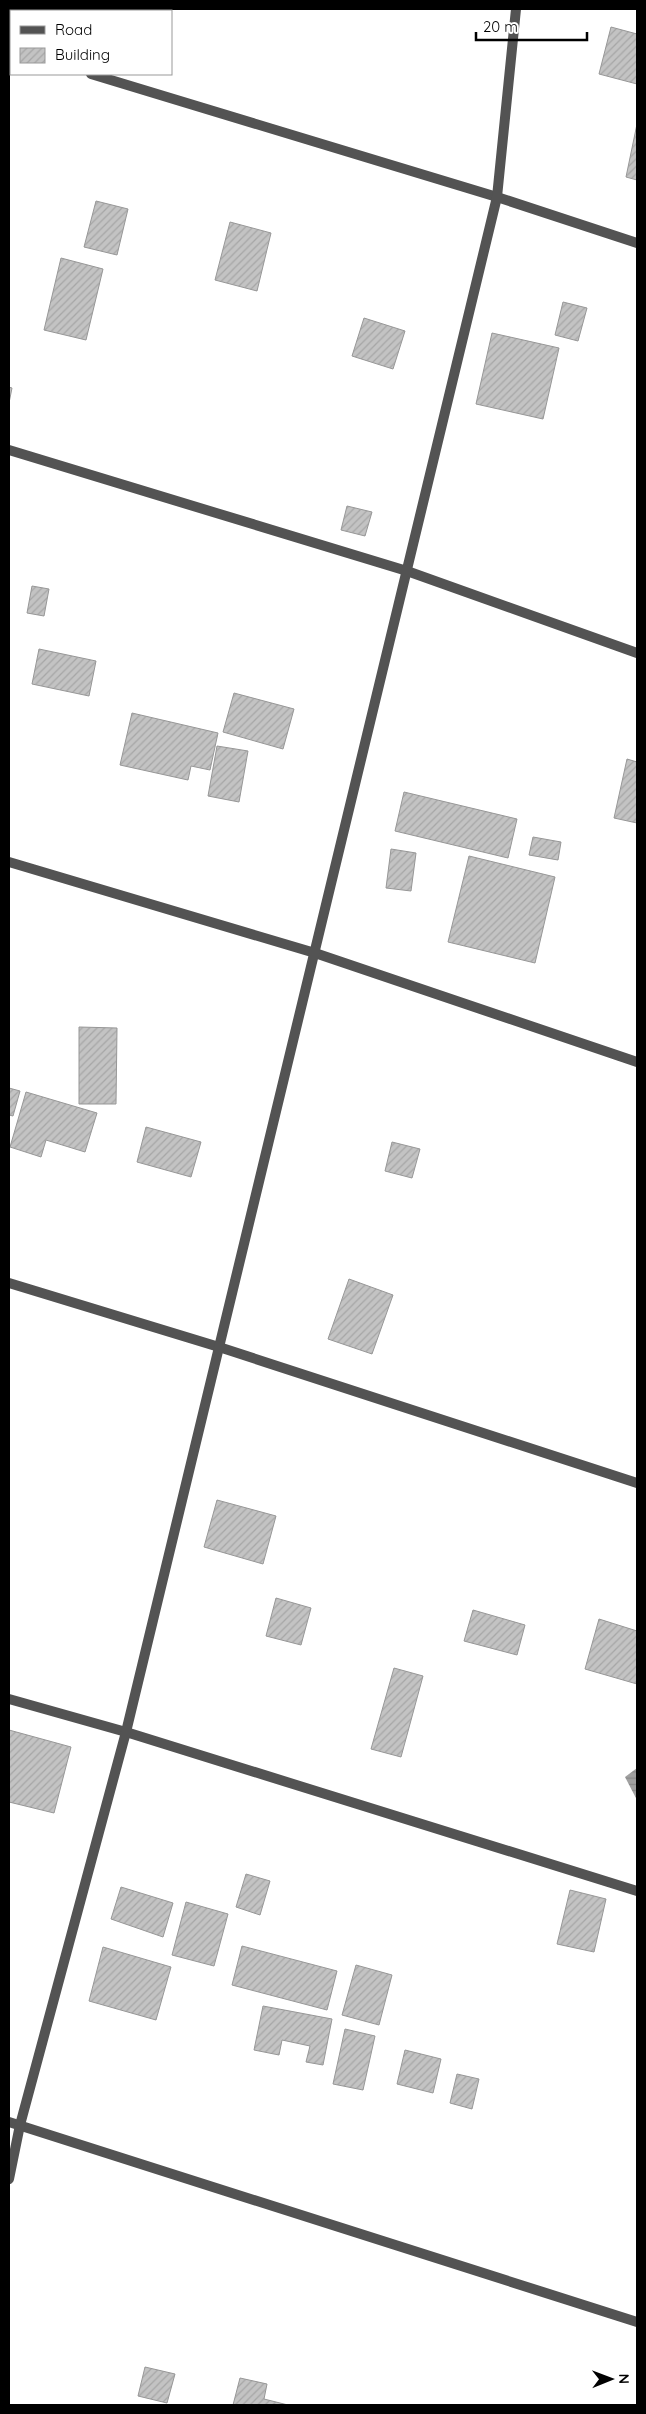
<svg xmlns="http://www.w3.org/2000/svg" width="646" height="2414" font-family="Quicksand,sans-serif">
<style>
.water{fill:url(#water-rules)}
.building{fill:url(#building-hatch);stroke:#979797}
.lines{fill:none;stroke-linecap:round;stroke-linejoin:round}
.street{stroke:#535353;stroke-width:10}
</style>
<defs>
<pattern id="water-rules" width="6" height="5" patternUnits="userSpaceOnUse" patternTransform="scale(1.25)"><rect width="6" height="5" fill="#a1a1a1"/><path d="M0 2.5h6" fill="none" stroke="#898989"/></pattern>
<pattern id="building-hatch" width="6" height="6" patternUnits="userSpaceOnUse" patternTransform="scale(1.25)"><rect width="6" height="6" fill="#c3c3c3"/><path d="M-1 1l2-2M0 6l6-6M5 7l2-2" fill="none" stroke="#a6a6a6"/></pattern>
</defs>
<rect width="100%" height="100%" fill="#fff"/>
<polygon class="water" points="637,1768 637,1800 625,1777"/>
<g class="building">
<polygon points="611,27 637,34 637,84 599,74"/>
<polygon points="637,124 637,180 626,177"/>
<polygon points="96,201 128,209 117,255 84,247"/>
<polygon points="230,222 271,233 257,291 215,280"/>
<polygon points="61,258 103,269 86,340 44,330"/>
<polygon points="563,302 587,308 578,341 555,335"/>
<polygon points="364,318 405,331 393,369 352,356"/>
<polygon points="492,333 559,348 543,419 476,404"/>
<polygon points="9,387 12,388 9,403"/>
<polygon points="347,506 372,512 365,536 341,530"/>
<polygon points="32,586 49,589 44,616 27,613"/>
<polygon points="39,649 96,661 89,696 32,684"/>
<polygon points="234,693 294,709 283,749 223,732"/>
<polygon points="132,713 218,733 210,770 191,766 188,780 120,765"/>
<polygon points="217,746 248,751 239,802 208,796"/>
<polygon points="627,759 637,762 637,823 614,818"/>
<polygon points="404,792 517,819 508,858 395,831"/>
<polygon points="533,837 561,842 558,860 529,855"/>
<polygon points="391,849 416,853 411,891 386,888"/>
<polygon points="469,856 555,877 535,963 448,942"/>
<polygon points="79,1027 117,1028 116,1104 79,1104"/>
<polygon points="9,1088 20,1091 13,1116 9,1115"/>
<polygon points="26,1092 97,1113 85,1152 46,1140 41,1157 10,1147"/>
<polygon points="146,1127 201,1142 191,1177 137,1162"/>
<polygon points="392,1142 420,1149 412,1178 385,1171"/>
<polygon points="349,1279 393,1295 372,1354 328,1339"/>
<polygon points="217,1500 276,1516 263,1564 204,1547"/>
<polygon points="276,1598 311,1608 301,1645 266,1636"/>
<polygon points="473,1610 525,1625 517,1655 464,1641"/>
<polygon points="599,1619 637,1631 637,1684 585,1669"/>
<polygon points="394,1668 423,1676 401,1757 371,1749"/>
<polygon points="9,1730 71,1747 54,1813 9,1802"/>
<polygon points="246,1874 270,1881 260,1915 236,1907"/>
<polygon points="121,1887 173,1903 163,1937 111,1919"/>
<polygon points="570,1890 606,1899 594,1952 557,1944"/>
<polygon points="186,1902 228,1914 214,1966 172,1955"/>
<polygon points="242,1946 337,1971 327,2010 232,1985"/>
<polygon points="103,1947 171,1967 156,2020 89,2001"/>
<polygon points="356,1965 392,1975 379,2025 342,2015"/>
<polygon points="263,2006 332,2019 323,2065 306,2062 310,2046 282,2040 279,2055 254,2050"/>
<polygon points="345,2029 375,2036 363,2090 333,2084"/>
<polygon points="405,2050 441,2059 433,2093 397,2084"/>
<polygon points="457,2074 479,2079 472,2109 450,2103"/>
<polygon points="145,2367 175,2374 167,2403 138,2396"/>
<polygon points="240,2378 267,2384 264,2399 288,2405 233,2405"/>
</g>
<g class="lines">
<g class="street">
<polyline points="9,49 11,49"/>
<polyline points="91,74 497,197 637,243"/>
<polyline points="9,450 407,571 637,653"/>
<polyline points="9,862 315,953 637,1062"/>
<polyline points="9,1283 219,1347 637,1483"/>
<polyline points="9,1699 126,1732 637,1891"/>
<polyline points="9,2122 637,2322"/>
<polyline points="9,2179 20,2125 126,1732 497,197 516,9"/>
</g>
</g>
<rect width="646" height="2414" fill="none" stroke="#000000" stroke-width="20"/>
<rect x="10" y="10" width="162" height="65" fill="#ffffff" stroke="#999999"/>
<rect x="20" y="26" width="25" height="8" fill="#535353" stroke="#999999"/>
<text x="55" y="35" font-size="15" fill="#000000">Road</text>
<rect x="20" y="48" width="25" height="15" fill="url(#building-hatch)" stroke="#999999"/>
<text x="55" y="60" font-size="15" fill="#000000">Building</text>
<g transform="translate(611 2379) rotate(89)" stroke="#ffffff" stroke-width="4" paint-order="stroke">
<path d="M0-4L9 19L0 12L-9 19Z" fill="#000000"/>
<text y="-8" font-size="14" font-weight="bold" text-anchor="middle" fill="#000000">N</text>
</g>
<path d="M476 32v8h111v-8" fill="none" stroke="#000000" stroke-width="2.5"/>
<text x="483" y="32" font-size="15" fill="#000000" stroke="#ffffff" stroke-width="4" paint-order="stroke">20 m</text>
</svg>
